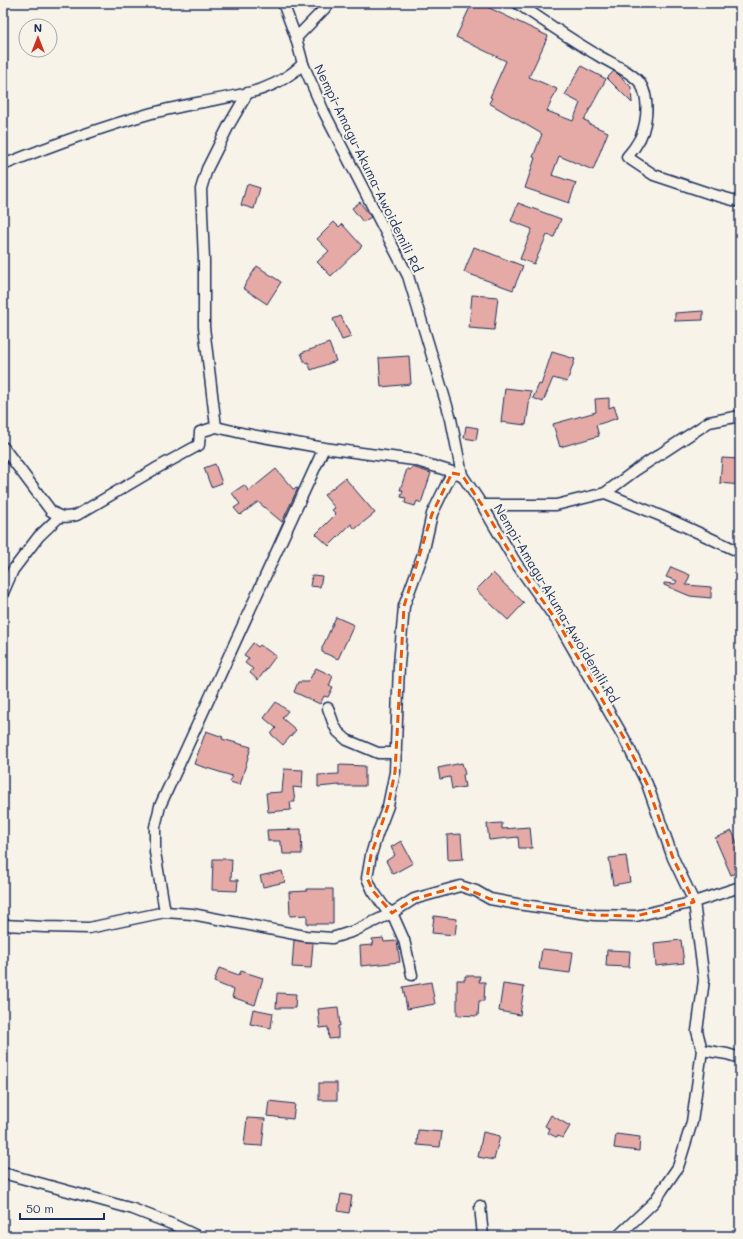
<svg xmlns="http://www.w3.org/2000/svg" width="743" height="1239" font-family="Mali,sans-serif">
<style>
.building{fill:#e5aaa6;stroke:#1b2f5e}
.lines{fill:none;stroke-linecap:round;stroke-linejoin:round}
.street-casing{stroke:#1b2f5e;stroke-width:13}
.street{stroke:#f7f3e8;stroke-width:10}
.marked{fill:none;stroke:#e8590c;stroke-width:3;stroke-dasharray:8 5;stroke-linejoin:round}
.labels{text-anchor:middle;dominant-baseline:central;stroke-width:4;stroke-linejoin:round;paint-order:stroke}
.street-label{font-size:13px;fill:#1b2f5e;stroke:#f7f3e8}
</style>
<rect width="100%" height="100%" fill="#f7f3e8"/>
<filter id="ink" filterUnits="userSpaceOnUse"><feTurbulence type="fractalNoise" baseFrequency=".025" numOctaves="2"/><feDisplacementMap in="SourceGraphic" scale="8" xChannelSelector="R" yChannelSelector="G"/><feConvolveMatrix kernelMatrix="1 2 1 2 8 2 1 2 1" color-interpolation-filters="sRGB"/></filter>
<g filter="url(#ink)">
<g class="building">
<polygon points="472,3 479,3 548,36 529,77 557,89 547,111 573,121 580,103 565,95 581,66 606,79 584,120 589,122 589,124 608,132 593,170 559,156 552,175 576,183 569,203 525,188 535,158 533,157 542,134 489,103 492,98 490,97 506,61 456,37"/>
<polygon points="614,71 618,74 631,87 632,103 607,78"/>
<polygon points="247,184 260,188 254,209 241,205"/>
<polygon points="360,202 371,217 363,222 352,208"/>
<polygon points="518,203 561,219 554,237 547,235 534,264 520,259 532,229 511,221"/>
<polygon points="334,222 339,227 342,224 362,246 331,276 317,262 329,251 317,239"/>
<polygon points="474,247 523,266 513,290 464,272"/>
<polygon points="257,266 281,282 267,304 243,288"/>
<polygon points="472,295 498,297 494,330 469,328"/>
<polygon points="703,311 703,320 675,321 675,313"/>
<polygon points="341,316 351,337 342,340 333,319"/>
<polygon points="329,343 336,361 311,370 308,362 305,363 301,353"/>
<polygon points="552,352 575,359 567,382 553,378 543,402 533,398 539,384 541,385"/>
<polygon points="409,356 411,384 381,387 379,358"/>
<polygon points="505,388 531,391 526,425 501,422"/>
<polygon points="609,398 609,408 614,406 618,418 596,425 599,436 560,447 553,424 596,412 595,399"/>
<polygon points="466,426 478,428 476,440 464,438"/>
<polygon points="722,458 740,459 740,485 720,483"/>
<polygon points="215,464 222,483 211,487 204,468"/>
<polygon points="412,467 431,473 421,503 417,501 415,506 405,503 406,498 401,497 403,490 400,490 407,469 410,470"/>
<polygon points="276,469 293,489 298,488 282,522 258,502 240,515 234,508 240,504 232,493 244,485 249,491"/>
<polygon points="345,478 375,513 355,529 351,524 329,546 316,534 336,514 332,510 335,508 324,495"/>
<polygon points="671,567 690,575 686,585 711,587 711,598 690,596 664,585 664,583 675,584 677,581 666,577"/>
<polygon points="493,573 524,603 508,620 476,590"/>
<polygon points="312,575 322,576 320,587 310,586"/>
<polygon points="336,617 354,625 338,659 322,652 322,648"/>
<polygon points="253,643 258,647 260,645 276,656 258,680 250,673 253,669 245,663 249,658 244,655"/>
<polygon points="316,668 333,676 329,686 333,687 328,697 324,696 320,704 294,692 298,682 308,682"/>
<polygon points="276,702 288,711 282,718 296,730 283,745 271,734 276,728 264,718"/>
<polygon points="206,731 223,737 222,739 251,747 240,785 230,782 232,776 194,764"/>
<polygon points="462,763 465,774 463,775 465,787 452,789 450,777 440,779 438,768"/>
<polygon points="339,765 365,766 365,786 339,786 339,785 318,787 318,775 339,774"/>
<polygon points="284,769 303,770 302,788 293,787 295,802 290,802 291,810 268,812 266,793 282,792"/>
<polygon points="502,823 502,829 530,827 532,848 519,848 518,837 489,840 487,824"/>
<polygon points="301,829 302,854 283,854 282,845 280,845 280,841 268,841 267,830"/>
<polygon points="732,831 740,850 740,871 731,875 715,838"/>
<polygon points="461,834 463,859 448,860 447,835"/>
<polygon points="401,841 413,863 393,874 386,861 395,855 391,847"/>
<polygon points="626,856 630,882 613,885 609,858"/>
<polygon points="213,859 232,859 231,880 238,880 237,891 212,890"/>
<polygon points="282,871 285,882 263,887 260,876"/>
<polygon points="307,889 333,889 333,924 307,924 307,915 290,916 289,892 307,891"/>
<polygon points="434,916 457,919 455,935 432,933"/>
<polygon points="383,938 384,942 397,941 400,962 361,966 360,946 373,945 372,939"/>
<polygon points="294,940 313,943 311,968 292,967"/>
<polygon points="681,940 684,963 656,966 654,943"/>
<polygon points="542,949 573,952 570,973 539,969"/>
<polygon points="607,950 630,951 629,967 606,966"/>
<polygon points="219,968 239,975 241,971 263,978 255,1005 232,997 234,990 214,982"/>
<polygon points="465,976 480,976 479,982 485,982 484,1001 479,1001 478,1016 457,1015 457,980 465,980"/>
<polygon points="431,982 435,1004 407,1009 403,987"/>
<polygon points="503,984 524,987 520,1015 499,1011"/>
<polygon points="277,993 296,994 295,1008 276,1008"/>
<polygon points="338,1007 340,1026 338,1026 338,1038 329,1039 328,1027 320,1028 318,1009"/>
<polygon points="253,1009 273,1013 271,1028 250,1024"/>
<rect x="319" y="1083" width="18" height="17"/>
<polygon points="269,1101 295,1104 293,1119 267,1116"/>
<polygon points="551,1115 570,1126 563,1138 558,1136 556,1137 548,1133 550,1129 545,1126"/>
<polygon points="247,1118 265,1119 262,1146 244,1145"/>
<polygon points="418,1130 442,1132 440,1147 417,1145"/>
<polygon points="483,1132 500,1136 494,1160 478,1157"/>
<polygon points="616,1134 640,1137 639,1151 614,1148"/>
<polygon points="341,1194 352,1196 349,1213 338,1211"/>
</g>
<g class="lines">
<g class="street-casing">
<g id="street">
<polyline points="283,3 296,38 303,64 324,112 408,276 451,419 462,475 482,505 516,563 557,621 624,738 647,784 673,858 694,902 704,980 697,1031 702,1050 692,1122 678,1167 654,1202 618,1236"/>
<polyline points="310,3 329,3"/>
<path d="M517,3C544,21 571,40 599,56C611,63 633,73 640,83C651,99 647,130 636,145C634,149 630,153 627,157L654,175L711,194L740,202"/>
<polyline points="296,38 330,3"/>
<path d="M3,165C52,145 102,127 152,113C169,109 186,105 203,102C242,94 272,93 303,64"/>
<polyline points="216,427 204,327 204,260 201,189 207,169 229,125 247,94"/>
<path d="M3,447L51,511C61,518 65,518 77,515L155,469L199,445L200,432L216,427L246,434L324,448L414,460L462,475"/>
<polyline points="605,493 673,521 740,552"/>
<polyline points="482,505 556,505 605,493 636,470 709,422 740,416"/>
<polyline points="3,593 13,570 39,536 59,517"/>
<polyline points="328,708 334,725 338,732 347,740 378,753 396,753"/>
<polyline points="165,912 155,852 155,827 160,806 324,448"/>
<polyline points="3,925 45,927 89,928 165,912 192,914 305,936 332,938 354,931 392,913 414,899 460,886 476,891 490,899 517,904 595,915 636,916 694,902 740,887"/>
<polyline points="412,975 404,940 392,913 385,908 373,891 367,878 371,855 377,835 388,806 395,772 399,665 404,606 423,554 432,514 452,473"/>
<polyline points="702,1050 727,1054 740,1058"/>
<polyline points="3,1173 133,1209 174,1225 197,1236"/>
<polyline points="480,1206 483,1236"/>
</g>
</g>
<use href="#street" class="street"/>
</g>
</g>
<path class="marked" d="M452,473L462,475L482,505L516,563L557,621L624,738L647,784L673,858L694,902L636,916L595,915L517,904L490,899L460,886L414,899L392,913L373,891L367,878L371,855L388,806L395,772L404,606L432,514Z"/>
<g class="labels">
<g class="street-label">
<text transform="translate(369 168) rotate(64)">Nempi-Amagu-Akuma-Awoidemili Rd</text>
<text transform="translate(557 603) rotate(59)">Nempi-Amagu-Akuma-Awoidemili Rd</text>
</g>
</g>
<rect width="743" height="1239" fill="none" stroke="#f7f3e8" stroke-width="16"/>
<rect x="8" y="8" width="727" height="1223" fill="none" stroke="#1b2f5e" stroke-width="1.5" filter="url(#ink)"/>
<g transform="translate(38 38)"><circle r="19" fill="#f7f3e8" stroke="#9fa5b1"/>
<path d="M0-3L7 15L0 10L-7 15Z" fill="#c8321e"/>
<text y="-6" font-size="11" font-weight="bold" text-anchor="middle" fill="#1b2f5e">N</text>
</g>
<path d="M20 1213v6h84v-6" fill="none" stroke="#1b2f5e" stroke-width="2"/>
<text x="26" y="1213" font-size="12" fill="#1b2f5e" stroke="#f7f3e8" stroke-width="3" paint-order="stroke">50 m</text>
</svg>
